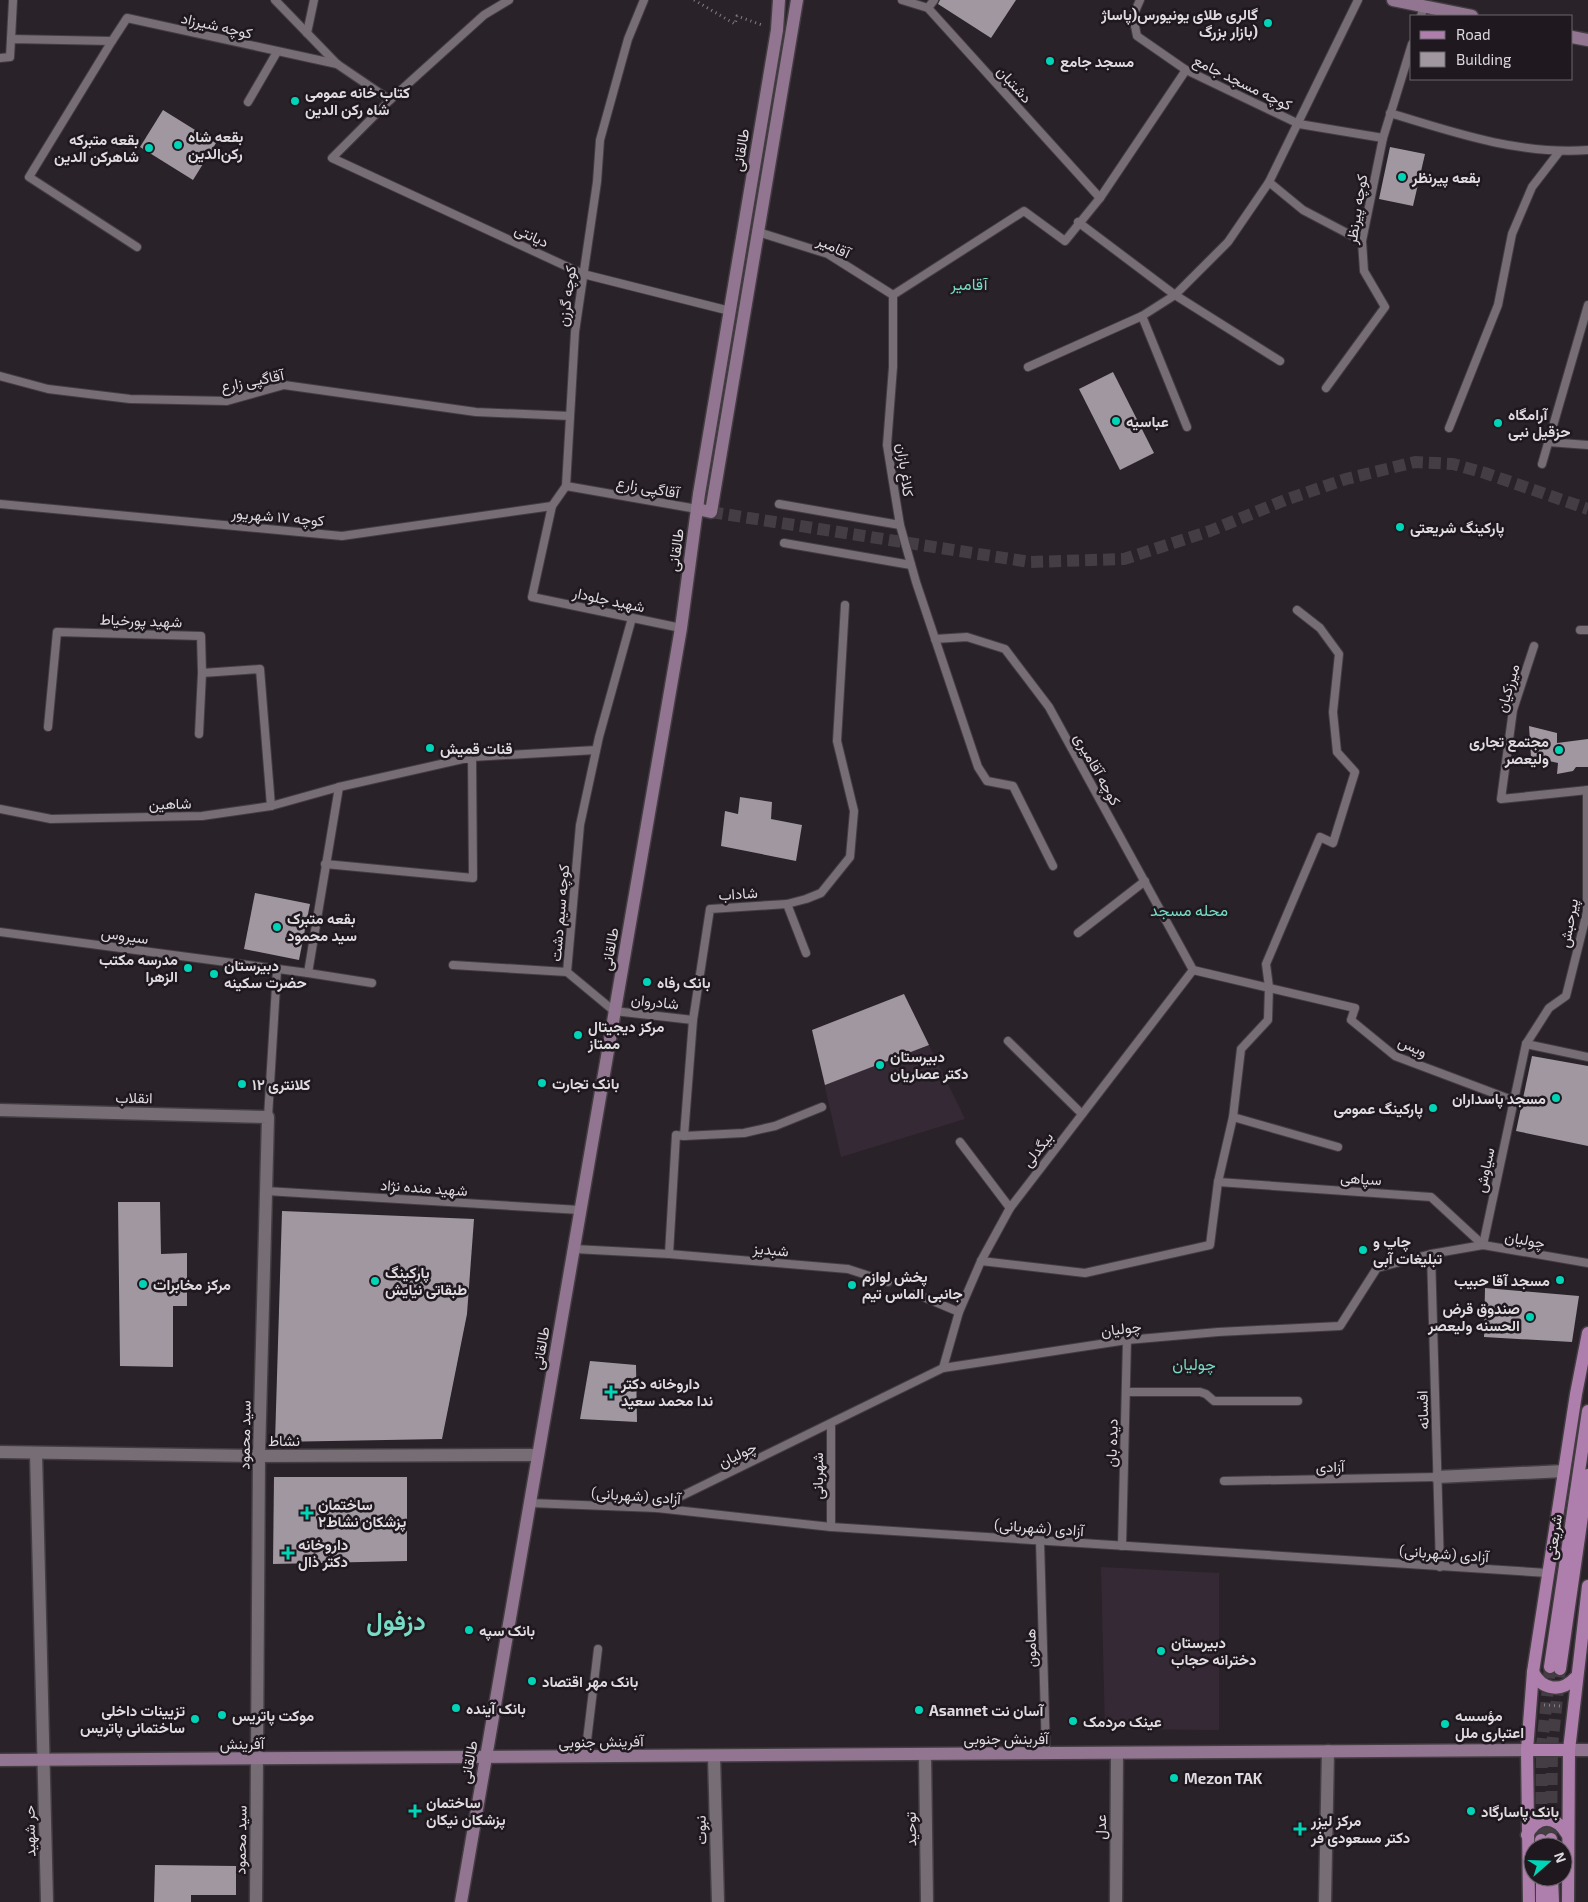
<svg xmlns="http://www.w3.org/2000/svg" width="1588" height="1902" font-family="'Exo 2',Vazirmatn,sans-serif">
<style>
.built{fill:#352935}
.building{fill:#a097a0}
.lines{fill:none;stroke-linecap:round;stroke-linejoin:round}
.secondary-tunnel{stroke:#443e44;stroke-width:12;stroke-dasharray:12 6;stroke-linecap:butt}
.primary-tunnel{stroke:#443e44;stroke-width:12;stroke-dasharray:12 6;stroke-linecap:butt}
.service-casing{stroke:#433d42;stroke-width:10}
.minor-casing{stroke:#433d42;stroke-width:15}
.secondary-casing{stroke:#433d42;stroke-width:15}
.primary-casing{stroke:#433d42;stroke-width:15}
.path{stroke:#847f84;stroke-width:3;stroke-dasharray:1 4;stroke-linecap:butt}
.service{stroke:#766d75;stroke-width:8}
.minor{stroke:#766d75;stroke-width:12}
.secondary{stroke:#927591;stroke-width:12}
.primary{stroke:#ae7ead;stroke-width:12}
.poi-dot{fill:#00d5b7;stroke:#1f191f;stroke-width:2}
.labels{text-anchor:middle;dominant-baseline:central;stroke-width:5;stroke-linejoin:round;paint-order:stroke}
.poi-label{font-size:15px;font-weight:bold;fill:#dedade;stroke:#1f191f;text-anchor:start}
.street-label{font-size:15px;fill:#dedade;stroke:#1f191f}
.neighbourhood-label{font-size:16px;fill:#77dbc5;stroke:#1f191f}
.town-label{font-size:25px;font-weight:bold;fill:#77dbc5;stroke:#1f191f}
</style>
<rect width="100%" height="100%" fill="#292229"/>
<g class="built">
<polygon points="904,994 965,1119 841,1157 812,1030"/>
<polygon points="1101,1567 1219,1573 1219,1730 1105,1729"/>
</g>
<g class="building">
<polygon points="940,0 1016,0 991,38 938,4"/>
<polygon points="163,110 216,143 193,180 140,147"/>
<polygon points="1390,147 1425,154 1413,206 1379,199"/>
<polygon points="1113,372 1154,453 1120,470 1079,389"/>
<polygon points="1529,726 1557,733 1557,743 1588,739 1588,767 1576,767 1573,771 1557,774 1558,763 1531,757"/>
<polygon points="740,797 772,802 771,819 802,825 796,861 721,846 725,811 738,814"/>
<polygon points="255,893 310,904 299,960 244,949"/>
<polygon points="904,994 929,1045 825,1085 812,1030"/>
<polygon points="1532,1056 1588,1066 1588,1146 1516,1131"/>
<polygon points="118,1202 160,1202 161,1254 187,1253 187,1306 173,1306 173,1367 120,1366"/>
<polygon points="282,1211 474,1219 467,1314 442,1439 275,1442"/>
<polygon points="1485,1288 1579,1296 1572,1342 1484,1337"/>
<polygon points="590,1361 636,1365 637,1422 580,1419"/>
<polygon points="274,1477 407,1477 407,1561 273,1564"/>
<polygon points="155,1865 236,1866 236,1895 191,1895 191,1902 154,1902"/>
</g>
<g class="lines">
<polyline class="secondary-tunnel" points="711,512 1030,562 1124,559 1210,531 1285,500 1346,479 1415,462 1453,464 1485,473 1588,509"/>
<g class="primary-tunnel">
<polyline points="1551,1839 1552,1747 1560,1669"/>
<polyline points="1541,1840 1542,1747 1550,1667"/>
</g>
<g class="service-casing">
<g id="service">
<polyline points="275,0 337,64 390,100"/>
<polyline points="509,0 484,15 390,100 332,158 583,274 730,311"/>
<polyline points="644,0 628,39 600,140 597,182 575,332 566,486 552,506 532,597 681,628"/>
<polyline points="902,0 928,8 1100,198"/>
<polyline points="1140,0 1133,16 1137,36 1186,70 1299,124 1383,138"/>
<polyline points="928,8 934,0"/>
<polyline points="1421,16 1424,6"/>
<polyline points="307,33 314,0"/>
<polyline points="11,39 13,0"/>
<polyline points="112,41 29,177 137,247"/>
<polyline points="0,58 10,57 11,39 112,41 127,18 337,64"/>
<polyline points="248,102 277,52"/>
<path d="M1390,113C1455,133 1520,155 1588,150"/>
<polyline points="1269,182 1303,210 1362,241"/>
<polyline points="1078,222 1175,295 1280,361"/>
<polyline points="758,232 828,254 893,295"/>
<polyline points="893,295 1024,211 1065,241 1100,198 1186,70"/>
<polyline points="1142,316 1187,427"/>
<polyline points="1028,367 1142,316 1175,295 1228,242 1269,182 1358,0"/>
<polyline points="0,376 48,389 130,399 227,401 284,385 476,412 570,416"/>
<polyline points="1326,388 1385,307 1364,271 1362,241 1383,138 1412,44"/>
<polyline points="1449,428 1498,305 1512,234 1532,187 1559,152"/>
<polyline points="1548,442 1588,445"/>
<polyline points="1542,464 1588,305"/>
<polyline points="566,486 697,509"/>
<polyline points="0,504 342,536 552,506"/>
<polyline points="779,504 900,525 887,445 893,367 893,295"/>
<polyline points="900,525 916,582 978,767 987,781 1013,786 1053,866"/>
<polyline points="784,543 911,565"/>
<polyline points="632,618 599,737 580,825 567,972 614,1011 693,1020"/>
<polyline points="1580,630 1588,630"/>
<polyline points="935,639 967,637 1005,649 1049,707 1193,970"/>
<polyline points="1534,646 1513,710 1501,799 1588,790"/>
<polyline points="48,727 57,632 201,636 202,673 260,669 271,806"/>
<polyline points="199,734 202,673"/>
<polyline points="472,757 596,750"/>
<polyline points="0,809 51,819 202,816 271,806 339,787 472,757 473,878 325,864"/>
<polyline points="787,904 806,953"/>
<polyline points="0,932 308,973 339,787"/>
<polyline points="1078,933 1145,881"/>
<polyline points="453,965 567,972"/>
<polyline points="1193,970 1355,1008 1351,1020 1395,1056 1512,1100"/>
<polyline points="308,973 372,983"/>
<polyline points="1008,1041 1082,1114"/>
<polyline points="1526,1044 1588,1057"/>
<polyline points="268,1117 277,970"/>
<polyline points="1233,1117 1338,1147"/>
<polyline points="684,1136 744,1133 775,1126 822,1107"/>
<polyline points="960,1142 1010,1208"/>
<polyline points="1218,1182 1431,1197 1483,1245"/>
<polyline points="266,1191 580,1210"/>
<polyline points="1483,1245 1526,1044 1549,1008 1566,996 1587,912 1587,790"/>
<polyline points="574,1249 669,1254 848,1269 888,1282"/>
<polyline points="669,1254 676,1135 684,1136 693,1020 710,909 787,904 806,899 821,893 850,857 854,811 837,741 845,605"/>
<polyline points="1431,1254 1440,1567"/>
<polyline points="981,1261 1085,1273 1210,1245 1218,1182 1233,1117 1241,1049 1268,1020 1269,987 1266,964 1320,837 1333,843 1355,772 1337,752 1333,712 1339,654 1320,628 1297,610"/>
<polyline points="916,1294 959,1312"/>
<polyline points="943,1368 959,1312 981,1261 1010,1208 1193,970"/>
<polyline points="1126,1392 1200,1392 1206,1394 1214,1401 1298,1401"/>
<polyline points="831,1425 831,1527"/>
<polyline points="1224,1481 1437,1477"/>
<polyline points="530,1503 657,1508 831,1527 1548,1573"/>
<polyline points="657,1508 943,1368 1127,1340 1218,1332 1340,1326 1377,1268 1431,1254 1483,1245 1588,1263"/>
<polyline points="1040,1541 1046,1754"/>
<polyline points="1122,1546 1127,1340"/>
<polyline points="585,1757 598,1649"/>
</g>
</g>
<g class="minor-casing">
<g id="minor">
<polyline points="0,1110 268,1117 259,1456 256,1902"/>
<polyline points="0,1452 259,1456 538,1455"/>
<polyline points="36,1453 47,1902"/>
<polyline points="1437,1477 1564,1471"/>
<polyline points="925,1755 927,1902"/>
<polyline points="714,1756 718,1902"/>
<polyline points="1116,1902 1117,1753"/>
<polyline points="1325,1902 1328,1751"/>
</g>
</g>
<g class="secondary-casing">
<g id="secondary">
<polyline points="1393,0 1472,16"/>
<polyline points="1572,37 1588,40"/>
<polyline points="697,509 711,512 797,0"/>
<polyline points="1569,1750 1588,1750"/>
<polyline points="0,1760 1527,1750"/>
<polyline points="461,1902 681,628 699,494 777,30 779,0"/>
</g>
</g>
<g class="primary-casing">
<g id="primary">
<polyline points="1550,1667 1588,1411"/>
<polyline points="1560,1669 1588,1475"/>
<path d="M1533,1672C1542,1690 1561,1693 1575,1678"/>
<polyline points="1527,1750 1569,1750"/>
<path d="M1527,1835C1538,1815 1555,1815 1567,1834"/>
<polyline points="1551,1839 1551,1847"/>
<polyline points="1541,1840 1541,1847"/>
<polyline points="1542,1877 1542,1902"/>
<polyline points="1552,1877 1553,1902"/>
<polyline points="1529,1902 1527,1750 1533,1672 1576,1394 1588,1333"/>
<polyline points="1568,1902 1569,1750 1588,1586"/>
</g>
</g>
<g class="path">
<polyline points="694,0 735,24 737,16 762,25"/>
<polyline points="1544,1705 1560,1706"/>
</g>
<use href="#service" class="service"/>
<use href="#minor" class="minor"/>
<use href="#secondary" class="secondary"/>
<use href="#primary" class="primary"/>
</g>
<g class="poi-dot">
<circle cx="1268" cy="23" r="5"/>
<circle cx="1050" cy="61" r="5"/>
<circle cx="295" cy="101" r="5"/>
<circle cx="178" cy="145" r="5"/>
<circle cx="149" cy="148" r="5"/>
<circle cx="1402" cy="177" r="5"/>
<circle cx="1116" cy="421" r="5"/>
<circle cx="1498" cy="423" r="5"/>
<circle cx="1400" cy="527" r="5"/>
<circle cx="430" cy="748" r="5"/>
<circle cx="1559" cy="750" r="5"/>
<circle cx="277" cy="927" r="5"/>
<circle cx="188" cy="968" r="5"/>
<circle cx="214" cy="974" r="5"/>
<circle cx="647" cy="982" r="5"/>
<circle cx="578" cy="1035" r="5"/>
<circle cx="880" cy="1065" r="5"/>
<circle cx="542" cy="1083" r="5"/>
<circle cx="242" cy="1084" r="5"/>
<circle cx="1556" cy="1098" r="5"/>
<circle cx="1433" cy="1108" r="5"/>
<circle cx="1363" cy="1250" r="5"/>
<circle cx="1560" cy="1280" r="5"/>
<circle cx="375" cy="1281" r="5"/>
<circle cx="143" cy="1284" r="5"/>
<circle cx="852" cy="1285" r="5"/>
<circle cx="1530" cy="1317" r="5"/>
<path d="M608.5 1384.5h5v5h5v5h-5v5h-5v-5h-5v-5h5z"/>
<path d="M304.5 1505.5h5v5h5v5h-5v5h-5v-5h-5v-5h5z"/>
<path d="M285.5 1545.5h5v5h5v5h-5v5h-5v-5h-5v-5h5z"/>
<circle cx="469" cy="1630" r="5"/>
<circle cx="1161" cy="1651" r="5"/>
<circle cx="532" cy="1681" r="5"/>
<circle cx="456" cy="1708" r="5"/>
<circle cx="919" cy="1710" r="5"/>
<circle cx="222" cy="1715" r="5"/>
<circle cx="195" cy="1719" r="5"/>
<circle cx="1073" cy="1721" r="5"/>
<circle cx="1445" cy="1724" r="5"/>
<circle cx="1174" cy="1778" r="5"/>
<path d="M412.5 1803.5h5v5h5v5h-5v5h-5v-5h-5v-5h5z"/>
<circle cx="1471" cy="1811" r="5"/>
<path d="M1297.5 1821.5h5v5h5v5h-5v5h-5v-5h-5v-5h5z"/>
</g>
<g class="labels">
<g class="poi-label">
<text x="1258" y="14" text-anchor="end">گالری طلای یونیورس(پاساژ<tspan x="1258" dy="17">بازار بزرگ)</tspan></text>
<text x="1060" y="61">مسجد جامع</text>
<text x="305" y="92">کتاب خانه عمومی<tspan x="305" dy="17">شاه رکن الدین</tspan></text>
<text x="188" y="136">بقعه شاه<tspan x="188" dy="17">رکن‌الدین</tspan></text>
<text x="139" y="139" text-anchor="end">بقعه متبرکه<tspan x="139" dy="17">شاهرکن الدین</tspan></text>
<text x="1412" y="177">بقعه پیرنظر</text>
<text x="1508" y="414">آرامگاه<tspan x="1508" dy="17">حزقیل نبی</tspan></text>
<text x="1126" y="421">عباسیه</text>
<text x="1410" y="527">پارکینگ شریعتی</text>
<text x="1549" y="741" text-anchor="end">مجتمع تجاری<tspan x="1549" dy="17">ولیعصر</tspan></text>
<text x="440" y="748">قنات قمیش</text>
<text x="287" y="918">بقعه متبرک<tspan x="287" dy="17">سید محمود</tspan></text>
<text x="178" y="959" text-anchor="end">مدرسه مکتب<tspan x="178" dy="17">الزهرا</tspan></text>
<text x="224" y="965">دبیرستان<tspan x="224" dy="17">حضرت سکینه</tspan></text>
<text x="657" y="982">بانک رفاه</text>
<text x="588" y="1026">مرکز دیجیتال<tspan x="588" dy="17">ممتاز</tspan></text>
<text x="890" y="1056">دبیرستان<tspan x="890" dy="17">دکتر عصاریان</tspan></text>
<text x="552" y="1083">بانک تجارت</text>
<text x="252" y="1084">کلانتری ۱۲</text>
<text x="1546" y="1098" text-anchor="end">مسجد پاسداران</text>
<text x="1423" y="1108" text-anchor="end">پارکینگ عمومی</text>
<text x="1373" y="1241">چاپ و<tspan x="1373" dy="17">تبلیغات آبی</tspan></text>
<text x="385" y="1272">پارکینگ<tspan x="385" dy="17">طبقاتی نیایش</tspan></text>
<text x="862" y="1276">پخش لوازم<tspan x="862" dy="17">جانبی الماس تیم</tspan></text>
<text x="1550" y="1280" text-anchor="end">مسجد آقا حبیب</text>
<text x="153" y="1284">مرکز مخابرات</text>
<text x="1520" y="1308" text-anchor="end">صندوق قرض<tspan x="1520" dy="17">الحسنه ولیعصر</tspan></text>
<text x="621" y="1383">داروخانه دکتر<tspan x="621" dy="17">ندا محمد سعید</tspan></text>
<text x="318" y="1504">ساختمان<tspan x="318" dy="17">پزشکان نشاط۲</tspan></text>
<text x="298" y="1544">داروخانه<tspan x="298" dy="17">دکتر ذال</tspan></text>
<text x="479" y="1630">بانک سپه</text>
<text x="1171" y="1642">دبیرستان<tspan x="1171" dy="17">دخترانه حجاب</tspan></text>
<text x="542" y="1681">بانک مهر اقتصاد</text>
<text x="466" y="1708">بانک آینده</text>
<text x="185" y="1710" text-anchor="end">تزیینات داخلی<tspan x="185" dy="17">ساختمانی پاتریس</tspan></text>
<text x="929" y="1710">Asannet آسان نت</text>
<text x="232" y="1715">موکت پاتریس</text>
<text x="1455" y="1715">مؤسسه<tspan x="1455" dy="17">اعتباری ملل</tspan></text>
<text x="1083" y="1721">عینک مردمک</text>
<text x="1184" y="1778">Mezon TAK</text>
<text x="426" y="1802">ساختمان<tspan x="426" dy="17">پزشکان نیکان</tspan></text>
<text x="1481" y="1811">بانک پاسارگاد</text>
<text x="1311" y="1820">مرکز لیزر<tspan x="1311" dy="17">دکتر مسعودی فر</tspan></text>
</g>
<g class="street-label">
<text transform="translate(217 25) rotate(13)">کوچه شیرزاد</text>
<text transform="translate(1243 82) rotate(26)">کوچه مسجد جامع</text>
<text transform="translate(1015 84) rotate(48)">دشتبان</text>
<text transform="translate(740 150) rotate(-81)">طالقانی</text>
<text transform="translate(1356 209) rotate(-81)">کوچه پیرنظر</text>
<text transform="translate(532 235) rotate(25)">دیانتی</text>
<text transform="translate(834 246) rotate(25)">آقامیر</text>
<text transform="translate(566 296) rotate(-82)">کوچه گرزن</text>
<text transform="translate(252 380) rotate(-11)">آقاگپی زارع</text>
<text transform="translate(906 470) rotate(83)">کلاغ بازان</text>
<text transform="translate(648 487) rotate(10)">آقاگپی زارع</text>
<text transform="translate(278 516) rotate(5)">کوچه ۱۷ شهریور</text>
<text transform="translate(675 550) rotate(-82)">طالقانی</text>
<text transform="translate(609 599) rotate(12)">شهید جلودار</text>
<text transform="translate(141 620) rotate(2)">شهید پورخیاط</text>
<text transform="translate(1507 688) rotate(-74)">میرزکیان</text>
<text transform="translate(1098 769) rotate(61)">کوچه آقامیری</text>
<text transform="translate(170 803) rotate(-1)">شاهین</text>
<text transform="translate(738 893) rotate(-4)">شاداب</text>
<text transform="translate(559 913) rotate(-85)">کوچه سیم دشت</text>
<text transform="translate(1568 923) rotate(-80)">پیرحبش</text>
<text transform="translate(125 935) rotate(8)">سیروس</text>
<text transform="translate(609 949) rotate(-80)">طالقانی</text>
<text transform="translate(655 1001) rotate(6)">شادروان</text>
<text transform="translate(1413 1046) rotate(25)">ویس</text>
<text transform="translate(134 1097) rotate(1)">انقلاب</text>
<text transform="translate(1037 1149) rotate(-52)">بیگدلی</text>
<text transform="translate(1484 1170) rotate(-78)">سیاوش</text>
<text transform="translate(1361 1178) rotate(4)">سپاهی</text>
<text transform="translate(424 1187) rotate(4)">شهید منده نژاد</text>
<text transform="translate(1525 1239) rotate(10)">چولیان</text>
<text transform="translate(771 1249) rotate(5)">شبدیز</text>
<text transform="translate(1121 1328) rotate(-7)">چولیان</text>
<text transform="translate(540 1348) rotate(-80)">طالقانی</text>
<text transform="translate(1422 1410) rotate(-92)">افسانه</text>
<text transform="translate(244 1435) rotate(-89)">سید محمود</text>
<text x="284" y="1440">نشاط</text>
<text transform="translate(1111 1443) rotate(-88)">دیده بان</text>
<text transform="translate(737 1454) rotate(-26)">چولیان</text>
<text transform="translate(1330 1466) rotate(-1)">آزادی</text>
<text transform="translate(817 1476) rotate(-90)">شهربانی</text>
<text transform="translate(636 1495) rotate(4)">آزادی (شهربانی)</text>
<text transform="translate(1039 1527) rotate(4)">آزادی (شهربانی)</text>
<text transform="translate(1553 1537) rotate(-82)">شریعتی</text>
<text transform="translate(1444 1553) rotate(4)">آزادی (شهربانی)</text>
<text transform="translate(1030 1648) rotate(-92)">هامون</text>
<text x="1006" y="1738">آفرینش جنوبی</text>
<text transform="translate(601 1741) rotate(-1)">آفرینش جنوبی</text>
<text x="242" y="1743">آفرینش</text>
<text transform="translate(468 1762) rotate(-80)">طالقانی</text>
<text transform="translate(1100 1827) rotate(-89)">عدل</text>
<text transform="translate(910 1829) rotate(-91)">توحید</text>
<text transform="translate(700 1830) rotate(-92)">نبوت</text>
<text transform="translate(29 1831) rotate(-91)">حر شهید</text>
<text transform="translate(240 1840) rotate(-89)">سید محمود</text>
</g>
<g class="neighbourhood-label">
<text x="969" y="283">آقامیر</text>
<text x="1189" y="909">محله مسجد</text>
<text x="1194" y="1363">چولیان</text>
</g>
<g class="town-label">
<text x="396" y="1620">دزفول</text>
</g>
</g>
<rect x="1410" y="15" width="162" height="65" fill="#1f191f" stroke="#6b666b"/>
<rect x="1420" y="31" width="25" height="8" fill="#ae7ead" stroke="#6b666b"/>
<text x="1456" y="40" font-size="15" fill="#dedade">Road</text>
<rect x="1420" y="52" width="25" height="15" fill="#a097a0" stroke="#6b666b"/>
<text x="1456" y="65" font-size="15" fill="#dedade">Building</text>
<g transform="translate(1548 1862) rotate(70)"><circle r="24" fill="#1f191f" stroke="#6b666b"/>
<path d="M0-4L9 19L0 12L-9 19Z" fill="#00d5b7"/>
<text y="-8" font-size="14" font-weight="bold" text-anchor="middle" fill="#dedade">N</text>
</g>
</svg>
